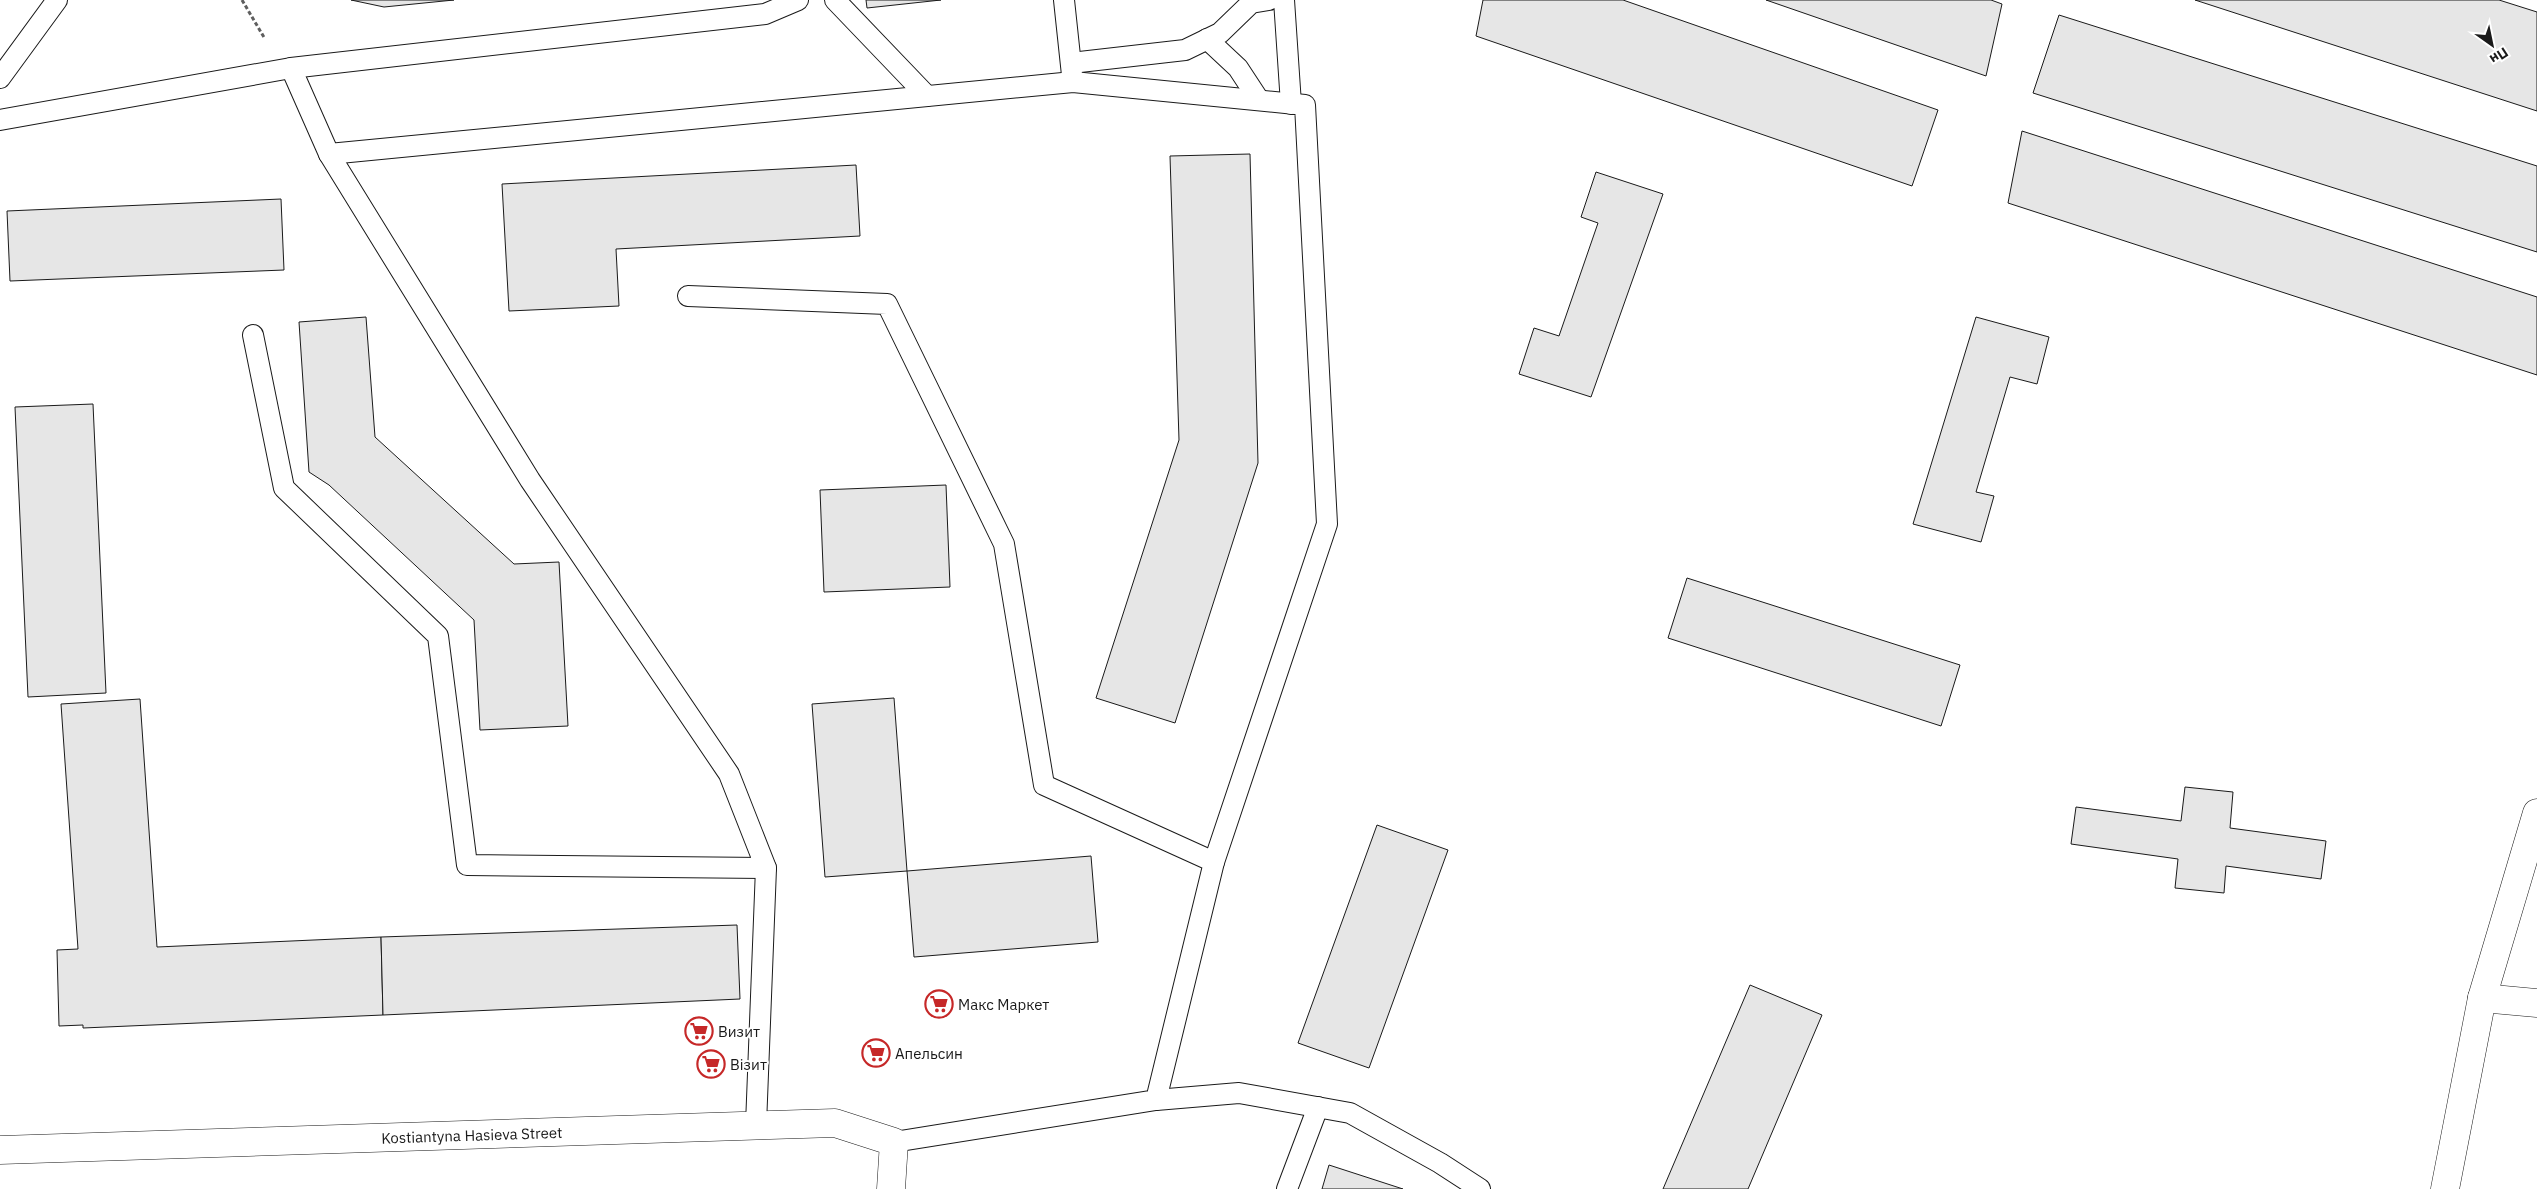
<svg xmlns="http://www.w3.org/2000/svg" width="2537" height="1189" font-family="'IBM Plex Sans',sans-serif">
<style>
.building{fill:#e6e6e6;stroke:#1a1a1a}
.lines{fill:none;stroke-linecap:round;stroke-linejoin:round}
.lane-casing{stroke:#1a1a1a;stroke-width:22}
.street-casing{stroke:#1a1a1a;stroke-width:29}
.path{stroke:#5f5f5f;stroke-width:3;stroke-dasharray:4 2.5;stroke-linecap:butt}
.lane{stroke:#fff;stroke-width:20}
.street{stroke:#fff;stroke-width:28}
.labels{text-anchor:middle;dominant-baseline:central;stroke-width:4;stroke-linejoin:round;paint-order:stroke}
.poi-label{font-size:15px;fill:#1a1a1a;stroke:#fff;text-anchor:start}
.street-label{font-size:15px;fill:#1a1a1a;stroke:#fff}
</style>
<rect width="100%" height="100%" fill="#fff"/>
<g class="building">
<polygon points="351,0 454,0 384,7"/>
<polygon points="866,0 941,0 867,8"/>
<polygon points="1483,0 1623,0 1938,110 1912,186 1476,36"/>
<polygon points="1766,0 1991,0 2002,4 1986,76"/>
<polygon points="2195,0 2499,0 2537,12 2537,111"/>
<polygon points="2059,15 2537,166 2537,252 2033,93"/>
<polygon points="2022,131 2537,297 2537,375 2008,203"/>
<polygon points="1250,154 1258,463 1175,723 1096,698 1179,440 1170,156"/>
<polygon points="856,165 860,236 616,249 619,306 509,311 502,184"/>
<polygon points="1596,172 1663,194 1591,397 1519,374 1534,328 1559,336 1598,223 1581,217"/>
<polygon points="281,199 284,270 10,281 7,211"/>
<polygon points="366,317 375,437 514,564 559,562 568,726 480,730 474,620 329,485 309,472 299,322"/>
<polygon points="1976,317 2049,337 2037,384 2010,377 1976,492 1994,496 1981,542 1913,524"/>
<polygon points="93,404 106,693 28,697 15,407"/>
<polygon points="946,485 950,587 824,592 820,490"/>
<polygon points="1687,578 1960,665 1941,726 1668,638"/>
<polygon points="894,698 907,871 825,877 812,704"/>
<polygon points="140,699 157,947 381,937 383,1015 83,1028 83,1025 59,1026 57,950 78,949 61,704"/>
<polygon points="2185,787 2233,792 2230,828 2326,841 2321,879 2226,866 2224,893 2175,888 2178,859 2071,844 2076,807 2181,821"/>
<polygon points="1377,825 1448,850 1369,1068 1298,1043"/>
<polygon points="1091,856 1098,942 914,957 907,871"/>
<polygon points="737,925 740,999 383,1015 381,937"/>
<polygon points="1750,985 1822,1015 1748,1189 1663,1189"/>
<polygon points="1329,1165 1403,1189 1322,1189"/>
</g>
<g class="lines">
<g class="lane-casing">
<g id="lane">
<polyline points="835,0 927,96"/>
<polyline points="1064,0 1072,75"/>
<polyline points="1284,0 1291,104"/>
<polyline points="1207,39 1238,68 1259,100"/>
<polyline points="1071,63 1185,50 1220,33 1251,3 1269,0"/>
<polyline points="0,78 57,0"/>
<polyline points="0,120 291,68 765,14 798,0"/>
<polyline points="329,154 1073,82 1305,105 1327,524 1214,862"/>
<polyline points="688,296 887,304 1004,544 1044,785 1214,862 1156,1100 894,1142"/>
<polyline points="253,335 284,488 438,636 467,865 766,868 729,774 530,480 329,154 291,68"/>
<polyline points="1156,1100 1239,1093 1350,1113 1440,1163 1480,1189"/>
<polyline points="756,1125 766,868"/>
<polyline points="1287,1189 1318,1107"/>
</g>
</g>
<g class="street-casing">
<g id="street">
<polyline points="2482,998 2537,1003"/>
<path id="s1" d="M0,1150L835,1123L894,1142L891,1189"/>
<polyline points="2445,1189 2482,998 2537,813"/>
</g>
</g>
<polyline class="path" points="242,0 265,39"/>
<use href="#lane" class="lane"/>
<use href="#street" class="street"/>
</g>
<defs>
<g id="supermarket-ring" transform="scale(1.4375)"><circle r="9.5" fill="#fff" stroke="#c62828" stroke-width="1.5"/><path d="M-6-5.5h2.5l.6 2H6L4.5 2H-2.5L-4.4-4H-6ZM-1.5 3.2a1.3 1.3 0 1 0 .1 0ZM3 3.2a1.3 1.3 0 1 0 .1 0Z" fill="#c62828"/></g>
</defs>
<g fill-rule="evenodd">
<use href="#supermarket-ring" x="939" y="1004"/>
<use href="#supermarket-ring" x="699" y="1031"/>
<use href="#supermarket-ring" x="876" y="1053"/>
<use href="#supermarket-ring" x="711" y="1064"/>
</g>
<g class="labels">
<g class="poi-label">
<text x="958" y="1004">Макс Маркет</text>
<text x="718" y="1031">Визит</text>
<text x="895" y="1053">Апельсин</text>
<text x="730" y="1064">Візит</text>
</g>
<g class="street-label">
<text stroke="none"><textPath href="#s1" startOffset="472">Kostiantyna Hasieva Street</textPath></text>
</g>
</g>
<g transform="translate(2492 45) rotate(147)" stroke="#ffffff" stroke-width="4" paint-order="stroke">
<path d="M0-4L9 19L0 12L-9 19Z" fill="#1a1a1a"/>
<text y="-8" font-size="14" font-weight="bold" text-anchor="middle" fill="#1a1a1a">Пн</text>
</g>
</svg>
